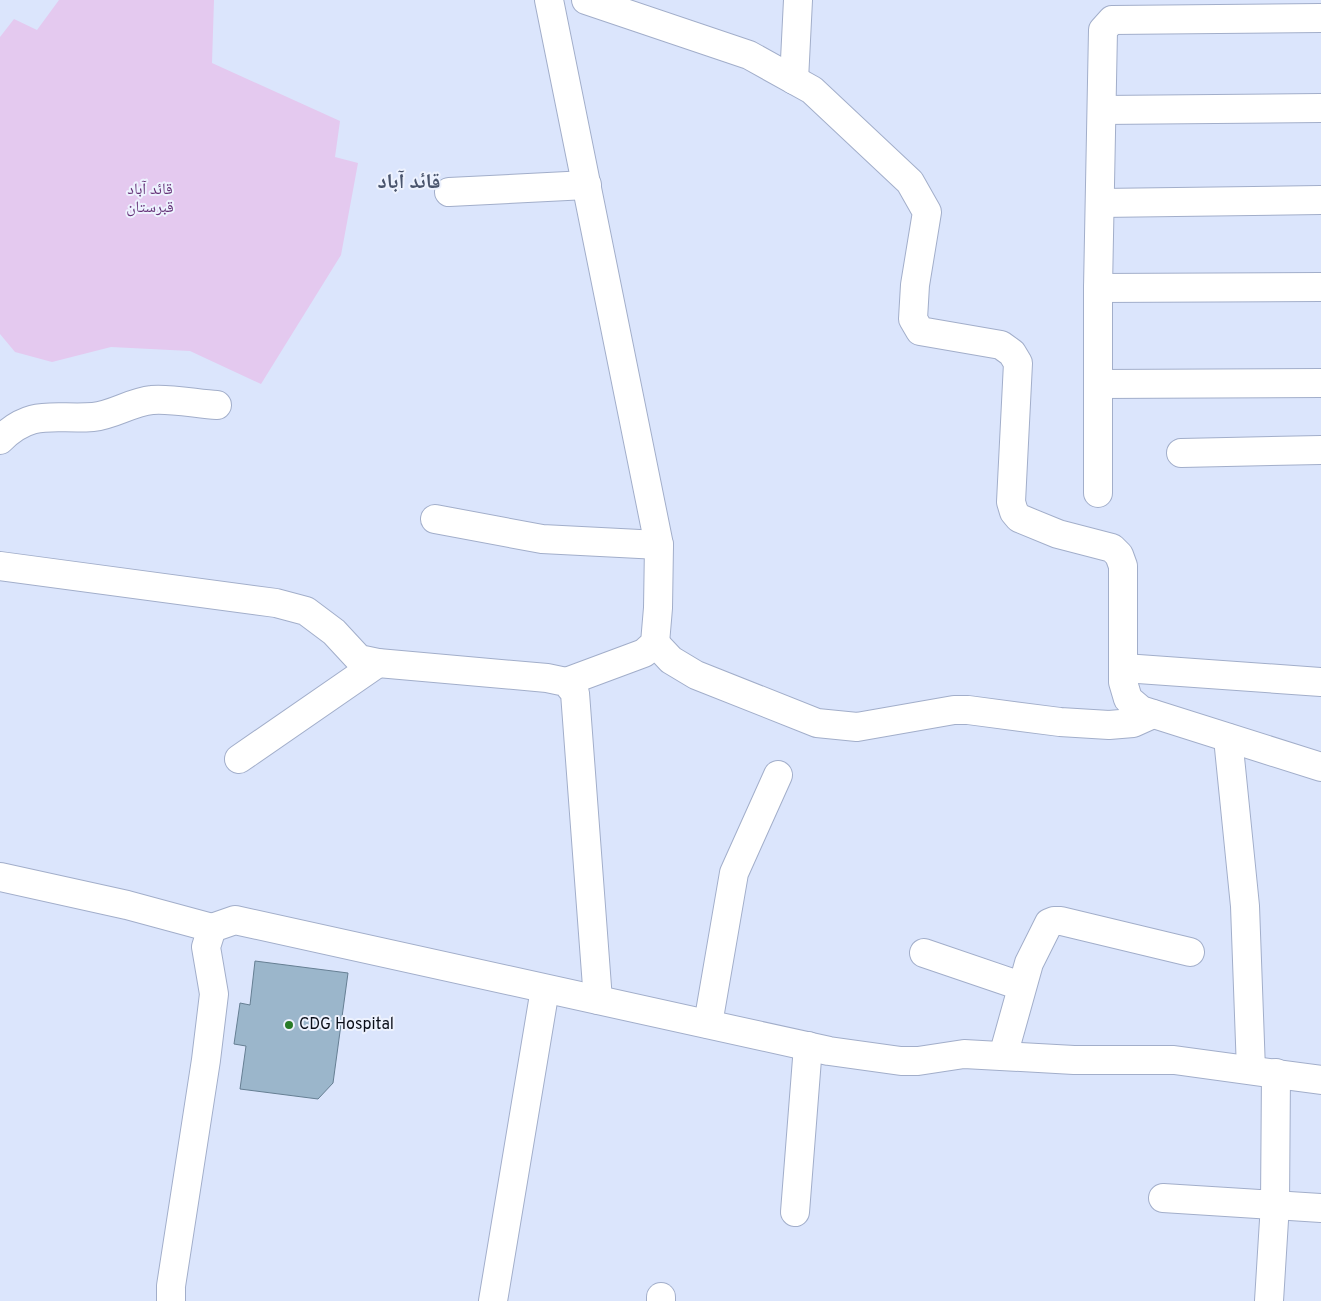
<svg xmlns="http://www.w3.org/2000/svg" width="1321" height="1301" font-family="Overpass,'Noto Naskh Arabic',sans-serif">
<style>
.green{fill:#e4c9ef}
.building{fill:#9bb6cb;stroke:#667f93}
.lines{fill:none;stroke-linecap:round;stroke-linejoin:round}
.minor-casing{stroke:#a2aeca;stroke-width:30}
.minor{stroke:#fff;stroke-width:28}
.poi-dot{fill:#287b27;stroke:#edf2fe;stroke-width:2}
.labels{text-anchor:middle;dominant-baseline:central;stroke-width:4;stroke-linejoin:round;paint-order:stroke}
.park-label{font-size:16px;fill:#653278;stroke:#edf2fe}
.poi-label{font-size:16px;fill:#0a0e18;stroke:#edf2fe;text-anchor:start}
.district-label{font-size:21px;font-weight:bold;fill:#49546c;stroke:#edf2fe}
</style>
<rect width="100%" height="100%" fill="#dbe5fc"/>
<polygon class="green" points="59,0 214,0 212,63 340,121 335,157 358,163 341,255 261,384 190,351 111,347 52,362 15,352 0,334 0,37 14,19 37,30"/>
<polygon class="building" points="255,961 348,973 333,1083 318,1099 240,1089 246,1046 234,1044 240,1003 250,1005"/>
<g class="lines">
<g class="minor-casing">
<g id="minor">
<polyline points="549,0 659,545 658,608 655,643 644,653 566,682"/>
<polyline points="586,0 749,55 812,90 910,182 927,212 915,285 913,319 920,331 1001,345 1012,353 1018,363 1011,502 1014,512 1019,518 1058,534 1112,548 1119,555 1123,566 1123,682 1128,699 1141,710 1321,767"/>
<polyline points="794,80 798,0"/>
<polyline points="1102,110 1321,108"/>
<polyline points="449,192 587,185"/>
<polyline points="1100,203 1321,200"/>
<polyline points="1098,288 1321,287"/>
<polyline points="1098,384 1321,383"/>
<path d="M0,440C32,408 54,420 93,417C114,415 131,402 152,400C168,398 199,404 217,405"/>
<polyline points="1181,453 1321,450"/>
<polyline points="1098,493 1098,288 1103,30 1112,20 1321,18"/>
<polyline points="435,519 542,539 659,545"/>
<polyline points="0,566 276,603 306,611 334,632 359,659 378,663 547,678 566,682 575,693 598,1000"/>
<polyline points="655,643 671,660 696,675 817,723 857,727 954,710 968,710 1060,722 1109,725 1133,723 1153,714"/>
<polyline points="1124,668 1321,682"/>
<polyline points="1228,738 1245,906 1251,1070"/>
<polyline points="239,759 378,663"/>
<polyline points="0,877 127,905 212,928"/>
<polyline points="924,953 1021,986"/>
<polyline points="708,1024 734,873 778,775"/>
<polyline points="1003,1056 1029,963 1049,923 1054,921 1061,921 1190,952"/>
<polyline points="1163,1198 1321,1208"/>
<polyline points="795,1212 808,1046"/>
<polyline points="171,1301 171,1286 206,1060 214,994 206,947 212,928 235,920 829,1051 901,1061 918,1061 964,1054 1074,1060 1174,1060 1321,1080"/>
<polyline points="493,1301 545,989"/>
<polyline points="661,1301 661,1297"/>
<polyline points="1269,1301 1275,1204 1276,1073"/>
</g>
</g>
<use href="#minor" class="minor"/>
</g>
<circle class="poi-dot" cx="289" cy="1025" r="5"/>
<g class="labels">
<g class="park-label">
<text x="150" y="190">قائد آباد<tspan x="150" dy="18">قبرستان</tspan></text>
</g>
<g class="poi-label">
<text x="299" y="1025">CDG Hospital</text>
</g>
<g class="district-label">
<text x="409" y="182">قائد آباد</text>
</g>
</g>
</svg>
